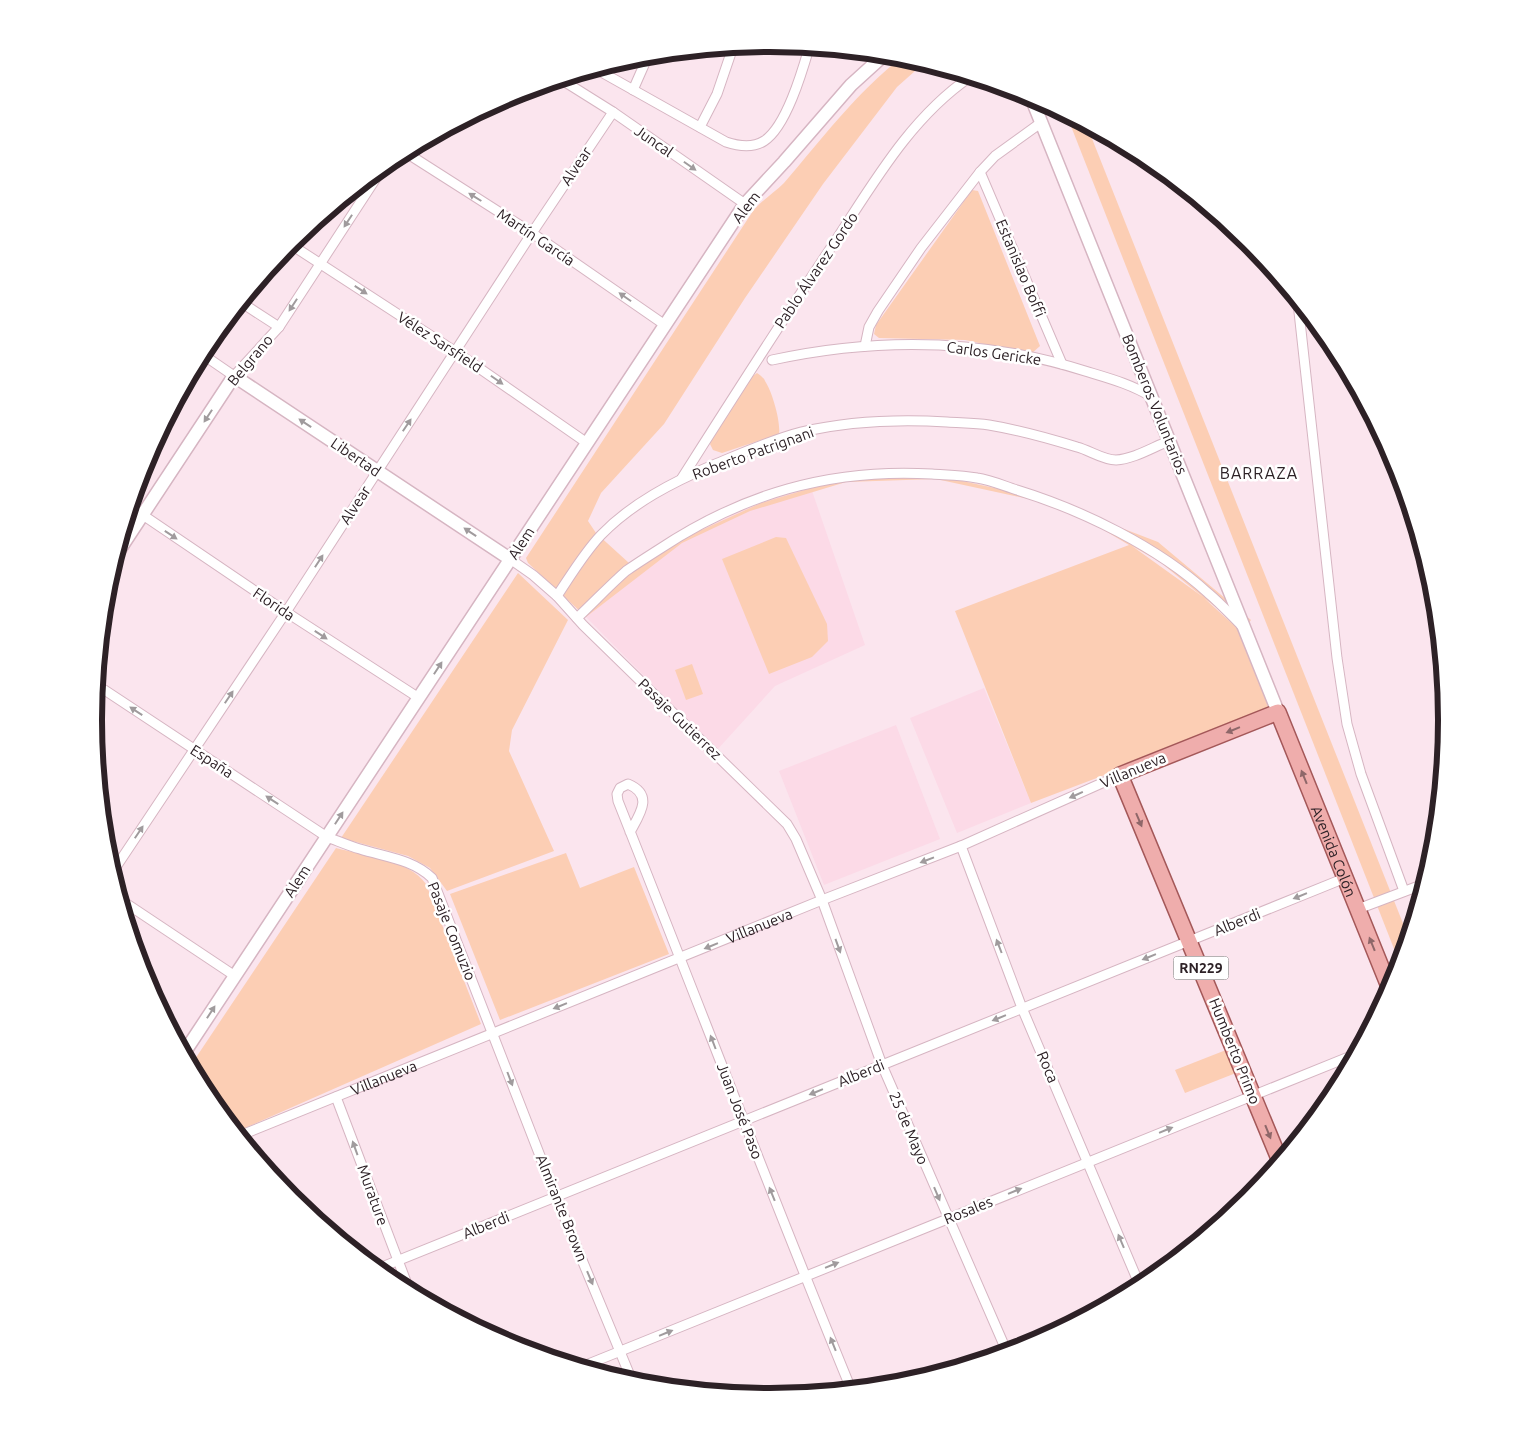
<svg xmlns="http://www.w3.org/2000/svg" width="1540" height="1441" font-family="Ubuntu,sans-serif">
<style>
.built{fill:#fcdae7}
.green{fill:#fcceb4;fill-rule:evenodd}
.lines{fill:none;stroke-linecap:round;stroke-linejoin:round}
.minor-casing{stroke:#d6b5c2;stroke-width:11}
.secondary-casing{stroke:#d6b5c2;stroke-width:15}
.primary-casing{stroke:#a45859;stroke-width:18}
.minor{stroke:#fff;stroke-width:9}
.secondary{stroke:#fff;stroke-width:12}
.primary{stroke:#efadac;stroke-width:15}
.oneway{fill:#a09b9d}
.oneway2{fill:#8e6769}
.labels{text-anchor:middle;dominant-baseline:central;stroke-width:5;stroke-linejoin:round;paint-order:stroke}
.shield{fill:#fff;stroke:#6c6467;stroke-width:1}
.shield-label{font-size:14px;font-weight:bold;fill:#2d2126}
.street-label{font-size:15px;fill:#2d2126;stroke:#fff}
.neighbourhood-label{font-size:16px;letter-spacing:1px;fill:#2d2126;stroke:#fff}
.rim{fill:none;stroke:#2d2126;stroke-width:6}
</style>
<rect width="100%" height="100%" fill="#fbe5ee"/>
<g class="built">
<polygon points="810,485 865,645 775,686 717,750 586,617 634,571 677,540 730,514"/>
<polygon points="984,688 1031,803 957,833 910,718"/>
<polygon points="896,725 940,839 824,885 779,771"/>
</g>
<g class="green">
<path d="M902,57L924,63L897,87L823,184L745,298L664,424L601,493L588,521L596,533L629,563L761,503L848,477L939,476L1046,499L1158,542L1251,620L1244,629L1204,598L1237,628L1273,711L1031,803L955,611L1129,545L1065,507L936,479L846,482L750,511L682,543L586,617L528,563L526,558L753,211C762,200 774,193 784,183C822,139 856,93 902,57ZM1132,546L1160,562L1203,597Z"/>
<polygon points="1067,116 1087,126 1408,936 1400,964"/>
<polygon points="972,190 978,191 1040,346 1031,354 965,340 879,338 874,334 876,325"/>
<path d="M757,373C760,375 764,378 765,381C772,391 781,422 779,434L722,453L713,450L710,444L716,427L750,378Z"/>
<polygon points="776,537 786,538 827,624 828,641 812,657 769,674 722,559"/>
<polygon points="518,573 568,620 512,730 509,751 554,851 447,891 430,868 408,856 341,838"/>
<polygon points="692,664 703,694 686,700 675,670"/>
<path d="M336,848C365,856 408,859 426,884L481,1024L236,1132L207,1096L191,1065Z"/>
<polygon points="566,853 580,888 634,867 669,954 500,1020 450,894"/>
<polygon points="1226,1050 1236,1073 1185,1093 1175,1070"/>
</g>
<g class="lines">
<g class="minor-casing">
<g id="minor">
<path d="M596,69L726,142C738,146 753,148 764,141C786,127 802,72 809,48"/>
<polyline points="562,80 613,112 745,204"/>
<polyline points="633,90 648,56"/>
<polyline points="700,127 717,94 733,47"/>
<polyline points="405,152 532,233 665,325"/>
<polyline points="980,172 1062,364"/>
<polyline points="290,244 456,352 587,443"/>
<polyline points="242,303 279,327"/>
<polyline points="1298,303 1337,658 1347,724 1361,774 1404,891"/>
<polyline points="865,346 869,327 878,311 921,248 980,172 995,156 1042,122"/>
<polyline points="202,354 234,376 279,327 384,166"/>
<path d="M772,360C878,337 981,338 1085,371C1108,378 1131,384 1152,397"/>
<path d="M682,478C732,399 782,321 834,243C873,184 910,118 970,77"/>
<polyline points="131,507 286,612 419,698"/>
<polyline points="510,559 533,575 557,596 583,625 787,824 796,839 822,900 882,1065 1007,1352"/>
<path d="M557,596C571,575 584,553 601,535C632,503 673,482 713,465C740,454 773,439 801,432C849,421 898,419 947,422C961,423 975,423 989,425C1019,430 1048,438 1077,447C1089,450 1103,460 1116,460C1134,459 1153,447 1169,441"/>
<path d="M577,618C593,603 609,586 626,571C636,564 647,557 658,550C742,494 830,468 932,474C947,475 963,475 977,478C991,480 1004,486 1017,490C1082,510 1158,547 1208,593C1220,603 1230,614 1241,625"/>
<path d="M97,685L327,837C338,841 349,846 360,849C385,857 412,859 432,878L556,1197L633,1383"/>
<path d="M630,832C640,814 654,795 628,784L620,788L617,794L618,801C696,997 771,1194 851,1389"/>
<polyline points="961,846 1022,1008 1140,1286"/>
<polyline points="112,873 286,612 532,233 613,112"/>
<polyline points="121,900 235,976"/>
<polyline points="1358,909 1424,884"/>
<polyline points="336,1097 410,1292"/>
<path id="s1" d="M239,1136L822,900L961,846L1120,775"/>
<polyline points="377,1269 1345,878"/>
<polyline points="581,1367 1356,1054"/>
</g>
</g>
<g class="secondary-casing">
<g id="secondary">
<polyline points="1031,97 1278,712"/>
<polyline points="116,555 234,376 510,559"/>
<polyline points="184,1053 745,204 784,162 851,85 884,55"/>
</g>
</g>
<g class="primary-casing">
<g id="primary">
<path id="s2" d="M1280,1161L1120,775L1278,712L1390,989"/>
</g>
</g>
<use href="#minor" class="minor"/>
<use href="#secondary" class="secondary"/>
<use href="#primary" class="primary"/>
</g>
<defs><path id="oneway-solid" d="M-6-.8H1V-3.2L6.5 0L1 3.2V.8H-6Z" transform="scale(1.25)"/></defs>
<g class="oneway">
<use href="#oneway-solid" transform="translate(690 166) rotate(35)"/>
<use href="#oneway-solid" transform="translate(475 197) rotate(-148)"/>
<use href="#oneway-solid" transform="translate(348 221) rotate(123)"/>
<use href="#oneway-solid" transform="translate(361 290) rotate(33)"/>
<use href="#oneway-solid" transform="translate(625 297) rotate(-145)"/>
<use href="#oneway-solid" transform="translate(293 305) rotate(123)"/>
<use href="#oneway-solid" transform="translate(497 380) rotate(35)"/>
<use href="#oneway-solid" transform="translate(208 416) rotate(123)"/>
<use href="#oneway-solid" transform="translate(305 423) rotate(-146)"/>
<use href="#oneway-solid" transform="translate(407 425) rotate(-56)"/>
<use href="#oneway-solid" transform="translate(470 532) rotate(-146)"/>
<use href="#oneway-solid" transform="translate(171 535) rotate(34)"/>
<use href="#oneway-solid" transform="translate(319 561) rotate(-57)"/>
<use href="#oneway-solid" transform="translate(321 635) rotate(33)"/>
<use href="#oneway-solid" transform="translate(438 668) rotate(-57)"/>
<use href="#oneway-solid" transform="translate(229 697) rotate(-56)"/>
<use href="#oneway-solid" transform="translate(136 711) rotate(-147)"/>
<use href="#oneway-solid" transform="translate(1076 795) rotate(156)"/>
<use href="#oneway-solid" transform="translate(272 800) rotate(-147)"/>
<use href="#oneway-solid" transform="translate(339 818) rotate(-57)"/>
<use href="#oneway-solid" transform="translate(139 832) rotate(-56)"/>
<use href="#oneway-solid" transform="translate(927 860) rotate(159)"/>
<use href="#oneway-solid" transform="translate(1300 896) rotate(158)"/>
<use href="#oneway-solid" transform="translate(711 946) rotate(158)"/>
<use href="#oneway-solid" transform="translate(838 946) rotate(70)"/>
<use href="#oneway-solid" transform="translate(999 946) rotate(-111)"/>
<use href="#oneway-solid" transform="translate(1149 957) rotate(158)"/>
<use href="#oneway-solid" transform="translate(560 1006) rotate(158)"/>
<use href="#oneway-solid" transform="translate(211 1012) rotate(-57)"/>
<use href="#oneway-solid" transform="translate(999 1018) rotate(158)"/>
<use href="#oneway-solid" transform="translate(713 1042) rotate(-111)"/>
<use href="#oneway-solid" transform="translate(510 1079) rotate(69)"/>
<use href="#oneway-solid" transform="translate(816 1092) rotate(158)"/>
<use href="#oneway-solid" transform="translate(1166 1130) rotate(-22)"/>
<use href="#oneway-solid" transform="translate(355 1148) rotate(-110)"/>
<use href="#oneway-solid" transform="translate(1015 1191) rotate(-22)"/>
<use href="#oneway-solid" transform="translate(772 1194) rotate(-112)"/>
<use href="#oneway-solid" transform="translate(937 1194) rotate(67)"/>
<use href="#oneway-solid" transform="translate(1121 1241) rotate(-113)"/>
<use href="#oneway-solid" transform="translate(832 1265) rotate(-22)"/>
<use href="#oneway-solid" transform="translate(590 1278) rotate(67)"/>
<use href="#oneway-solid" transform="translate(666 1333) rotate(-22)"/>
<use href="#oneway-solid" transform="translate(833 1344) rotate(-112)"/>
</g>
<g class="oneway2">
<use href="#oneway-solid" transform="translate(1233 730) rotate(158)"/>
<use href="#oneway-solid" transform="translate(1304 777) rotate(-112)"/>
<use href="#oneway-solid" transform="translate(1139 820) rotate(67)"/>
<use href="#oneway-solid" transform="translate(1372 944) rotate(-112)"/>
<use href="#oneway-solid" transform="translate(1268 1132) rotate(68)"/>
</g>
<g class="labels">
<rect class="shield" x="1173.5" y="956.5" width="55" height="23" rx="4"/>
<g class="shield-label">
<text x="1201" y="968">RN229</text>
</g>
<g class="street-label">
<text transform="translate(654 141) rotate(35)">Juncal</text>
<text transform="translate(576 166) rotate(-56)">Alvear</text>
<text transform="translate(746 207) rotate(-52)">Alem</text>
<text transform="translate(536 237) rotate(34)">Martín García</text>
<text transform="translate(1021 268) rotate(67)">Estanislao Boffi</text>
<text transform="translate(816 270) rotate(-56)">Pablo Álvarez Gordo</text>
<text transform="translate(440 342) rotate(33)">Vélez Sarsfield</text>
<text transform="translate(994 353) rotate(8)">Carlos Gericke</text>
<text transform="translate(250 360) rotate(-50)">Belgrano</text>
<text transform="translate(1155 404) rotate(68)">Bomberos Voluntarios</text>
<text transform="translate(753 453) rotate(-20)">Roberto Patrignani</text>
<text transform="translate(356 457) rotate(34)">Libertad</text>
<text transform="translate(355 505) rotate(-57)">Alvear</text>
<text transform="translate(521 543) rotate(-57)">Alem</text>
<text transform="translate(274 604) rotate(34)">Florida</text>
<text transform="translate(680 719) rotate(44)">Pasaje Gutierrez</text>
<text transform="translate(212 761) rotate(33)">España</text>
<text transform="translate(1133 770) rotate(-23)">Villanueva</text>
<text stroke="none"><textPath href="#s2" startOffset="738">Avenida Colón</textPath></text>
<text transform="translate(297 881) rotate(-57)">Alem</text>
<text transform="translate(1237 922) rotate(-22)">Alberdi</text>
<text stroke="none"><textPath href="#s1" startOffset="561">Villanueva</textPath></text>
<text transform="translate(452 931) rotate(68)">Pasaje Comuzio</text>
<text transform="translate(1235 1051) rotate(68)">Humberto Primo</text>
<text transform="translate(1048 1067) rotate(67)">Roca</text>
<text transform="translate(861 1073) rotate(-22)">Alberdi</text>
<text stroke="none"><textPath href="#s1" startOffset="156">Villanueva</textPath></text>
<text transform="translate(740 1111) rotate(69)">Juan José Paso</text>
<text transform="translate(909 1128) rotate(67)">25 de Mayo</text>
<text transform="translate(373 1195) rotate(70)">Murature</text>
<text transform="translate(562 1208) rotate(68)">Almirante Brown</text>
<text transform="translate(968 1210) rotate(-22)">Rosales</text>
<text transform="translate(486 1225) rotate(-22)">Alberdi</text>
</g>
<g class="neighbourhood-label">
<text x="1259" y="473">BARRAZA</text>
</g>
</g>
<path d="M0 0H1540V1441H0ZM102 720a668 668 0 1 1 1336 0a668 668 0 1 1-1336 0Z" fill="#fff" fill-rule="evenodd"/>
<path class="rim" d="M102 720a668 668 0 1 1 1336 0a668 668 0 1 1-1336 0Z"/>
</svg>
